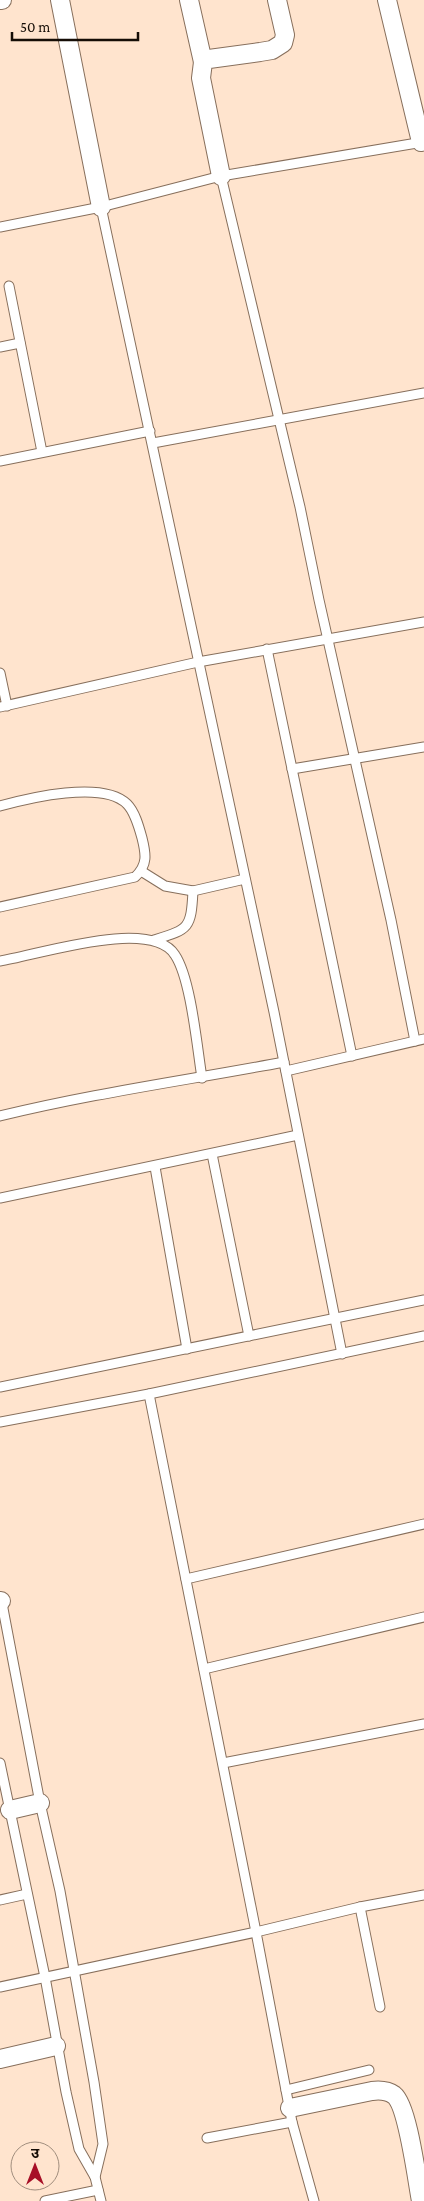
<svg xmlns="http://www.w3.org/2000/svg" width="424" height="2201" font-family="'Crimson Pro','Noto Sans Devanagari',serif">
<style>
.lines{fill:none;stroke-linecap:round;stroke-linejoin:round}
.service-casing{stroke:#876f5c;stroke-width:11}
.minor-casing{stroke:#876f5c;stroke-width:20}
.service{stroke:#fff;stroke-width:9}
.minor{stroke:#fff;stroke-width:18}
</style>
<rect width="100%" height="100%" fill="#ffe4ce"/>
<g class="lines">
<g class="service-casing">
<g id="service">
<polyline points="221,176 423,142"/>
<polyline points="101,207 274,1012 342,1354"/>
<polyline points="0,227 101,207 221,176 300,507 319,600 391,920 415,1041"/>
<polyline points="9,286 42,452"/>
<polyline points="0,347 20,343"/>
<polyline points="153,443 424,393"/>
<polyline points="0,461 150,431"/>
<polyline points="267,649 352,1056"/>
<polyline points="0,673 7,706"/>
<polyline points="0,707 198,662 424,622"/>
<polyline points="292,769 424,747"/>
<path d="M0,806C29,798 103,780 127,804C135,812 139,827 142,838C146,854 148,865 135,877L0,907"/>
<polyline points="141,871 165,886 193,891 245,879"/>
<path d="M154,940C189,929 191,929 193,891"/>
<path d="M0,961C38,955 151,917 175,955C191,979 197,1047 202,1078"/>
<polyline points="286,1071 424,1039"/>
<path d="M0,1116C94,1093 189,1080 284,1062"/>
<polyline points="212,1154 249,1336"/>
<polyline points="155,1167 187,1349"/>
<polyline points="0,1198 298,1135"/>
<polyline points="0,1387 424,1300"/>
<polyline points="0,1422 149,1394 424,1336"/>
<polyline points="186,1579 424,1524"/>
<polyline points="1,1598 40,1803 60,1891 94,2082 103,2144 95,2177"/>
<polyline points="204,1669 424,1617"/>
<polyline points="0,1763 45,1977 66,2092 79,2149 95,2177 101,2201"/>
<polyline points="223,1763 424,1724"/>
<polyline points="0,1900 27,1894"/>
<polyline points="360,1907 380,2007"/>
<polyline points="0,1987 256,1932 149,1394"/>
<polyline points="286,2090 369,2070"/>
<polyline points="207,2138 292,2122"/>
<polyline points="45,2201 98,2190"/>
<polyline points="314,2201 292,2122 256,1932 360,1907 424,1895"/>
</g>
</g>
<g class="minor-casing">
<g id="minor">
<polyline points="0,0 2,0"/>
<polyline points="60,0 101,207"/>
<polyline points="189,0 203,62"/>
<polyline points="387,0 421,142"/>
<polyline points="221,176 201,78 203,62 209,59 260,52 272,50 283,43 285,35 277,0"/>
<polyline points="0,1602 1,1601"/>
<polyline points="10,1810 40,1803"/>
<polyline points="0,2059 56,2046"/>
<path d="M290,2108L372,2091C380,2090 387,2090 394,2095C408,2106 417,2181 421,2201"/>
</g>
</g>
<use href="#service" class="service"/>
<use href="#minor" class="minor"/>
</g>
<g transform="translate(35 2166)"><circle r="24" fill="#ffe4ce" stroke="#a18e7e"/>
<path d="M0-4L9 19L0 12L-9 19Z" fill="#a70f27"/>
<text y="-8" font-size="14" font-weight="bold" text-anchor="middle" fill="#150d06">उ</text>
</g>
<path d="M12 32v8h126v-8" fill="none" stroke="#150d06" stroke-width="2.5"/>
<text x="20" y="32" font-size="15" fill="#150d06" stroke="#ffe4ce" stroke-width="4" paint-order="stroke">50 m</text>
</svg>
